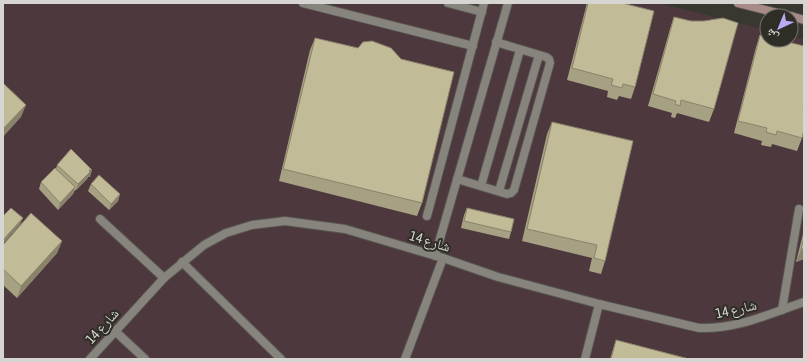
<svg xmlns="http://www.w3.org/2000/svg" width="807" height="362" font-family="'Asap Condensed','Noto Naskh Arabic',sans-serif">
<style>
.commercial{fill:#4d383d}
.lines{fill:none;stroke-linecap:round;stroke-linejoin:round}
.lane-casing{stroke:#575550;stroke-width:10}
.street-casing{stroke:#575550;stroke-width:10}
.secondary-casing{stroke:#575550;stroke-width:10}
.lane{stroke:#86847c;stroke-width:8}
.street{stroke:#86847c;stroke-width:8}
.secondary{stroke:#a88b88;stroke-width:8}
.wall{fill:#a7a183}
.shaded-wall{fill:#88836a}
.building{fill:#c2bb98;stroke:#88836a}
.labels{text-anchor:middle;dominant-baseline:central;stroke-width:4;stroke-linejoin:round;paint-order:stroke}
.street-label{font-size:14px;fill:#d6d5d1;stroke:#2e2d26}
</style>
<rect width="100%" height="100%" fill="#383730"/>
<polygon class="commercial" points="3,3 658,3 767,30 767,40 791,40 791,36 804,39 804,359 3,359"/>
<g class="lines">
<g class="lane-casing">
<g id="lane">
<polyline points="303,3 473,46"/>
<polyline points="448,3 482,12"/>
<polyline points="457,179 507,194 511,193 514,190 550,63 549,59 546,57 496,42"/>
<polyline points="481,186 520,50"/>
<polyline points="499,191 539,55"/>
<polyline points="427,216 484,3"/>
<polyline points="100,219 164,278"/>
<polyline points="182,262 281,359"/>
<polyline points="782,310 799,209"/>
<polyline points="405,359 443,258"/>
<polyline points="585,359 599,304"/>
</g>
</g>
<g class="street-casing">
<g id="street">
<polyline points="435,256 508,3"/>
<polyline points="115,331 145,359"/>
<path d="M90,359L164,278L204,245L226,233L252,225L285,221L345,229L443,258L498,277L599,304L699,328C738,329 769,314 804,302"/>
</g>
</g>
<g class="secondary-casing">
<g id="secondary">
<polyline points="738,3 789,16"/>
<polyline points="791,16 804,20"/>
</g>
</g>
<use href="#lane" class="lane"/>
<use href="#street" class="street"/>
<use href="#secondary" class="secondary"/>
</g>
<g class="wall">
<polygon points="587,3 622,3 635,87 631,99 619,96 617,100 607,97 608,91 567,80"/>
<polygon points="674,17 714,109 709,122 677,113 675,118 671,117 672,113 648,106 670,29"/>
<polygon points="760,35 803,108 802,138 797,151 772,144 771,147 761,145 762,141 734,133 756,47"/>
<polygon points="315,38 358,48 422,203 417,216 279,181 310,50"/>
<polygon points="552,122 605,261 601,274 589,271 592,258 522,241 547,134"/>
<polygon points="57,165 90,177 88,177 87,179 76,190 75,190 73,194 58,210 39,189 41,182 56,169"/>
<polygon points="91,184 120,194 118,201 109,210 88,191"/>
<polygon points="467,208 511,232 509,239 461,228 464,215"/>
<polygon points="804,230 804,259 796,262"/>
<polygon points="62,241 57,253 17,298 3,285 3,245"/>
<polygon points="616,340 689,359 610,359"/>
</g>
<g class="shaded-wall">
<polygon points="26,105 21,117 3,137 3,129"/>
<polygon points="89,170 92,170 90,177 88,177 87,179 76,190 78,184"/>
<polygon points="75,187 73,194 58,210 60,203"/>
<polygon points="120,194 118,201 109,210 111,204"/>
<polygon points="23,218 20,225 3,244 3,240"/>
<polygon points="62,241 57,253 17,298 21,286"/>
<polygon points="804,248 804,259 796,262 801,250"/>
</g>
<g class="building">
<polygon points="588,3 622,3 654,11 635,87 623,84 622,88 611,85 613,79 572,68"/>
<polygon points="674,17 691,21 704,21 723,18 738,23 714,109 681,100 680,106 675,104 676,101 653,94"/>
<polygon points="760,35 767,37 767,40 780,40 804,46 804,106 803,108 804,109 804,130 802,138 777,131 776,135 766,132 767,128 738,121"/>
<polygon points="315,38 358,48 363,42 372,41 391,48 401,59 454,72 422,203 283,169"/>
<polygon points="3,83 26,105 3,129"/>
<polygon points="552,122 633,141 605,261 594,258 597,245 527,229"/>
<polygon points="71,149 92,170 89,170 90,172 78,184 57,165"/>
<polygon points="55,168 75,187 60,203 41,182"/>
<polygon points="99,175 120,194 111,204 91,184"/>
<polygon points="11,208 23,218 3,240 3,216"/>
<polygon points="467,208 514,219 511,232 464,221"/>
<polygon points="31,213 62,241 21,286 3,269 3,245"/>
<polygon points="804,236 804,248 801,250"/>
<polygon points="616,340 689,359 611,359"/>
</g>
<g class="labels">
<g class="street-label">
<text transform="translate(430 241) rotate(17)">شارع 14</text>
<text transform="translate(736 309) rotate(-13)">شارع 14</text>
<text transform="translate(102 326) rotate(-48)">شارع 14</text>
</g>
</g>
<rect width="807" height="362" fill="none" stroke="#d6d5d1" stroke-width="8"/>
<g transform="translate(779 28) rotate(224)"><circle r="19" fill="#2e2d26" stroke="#71706a"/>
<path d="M0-3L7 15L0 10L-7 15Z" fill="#baaaf6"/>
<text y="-6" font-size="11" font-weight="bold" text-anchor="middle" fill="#d6d5d1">ش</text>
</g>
</svg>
